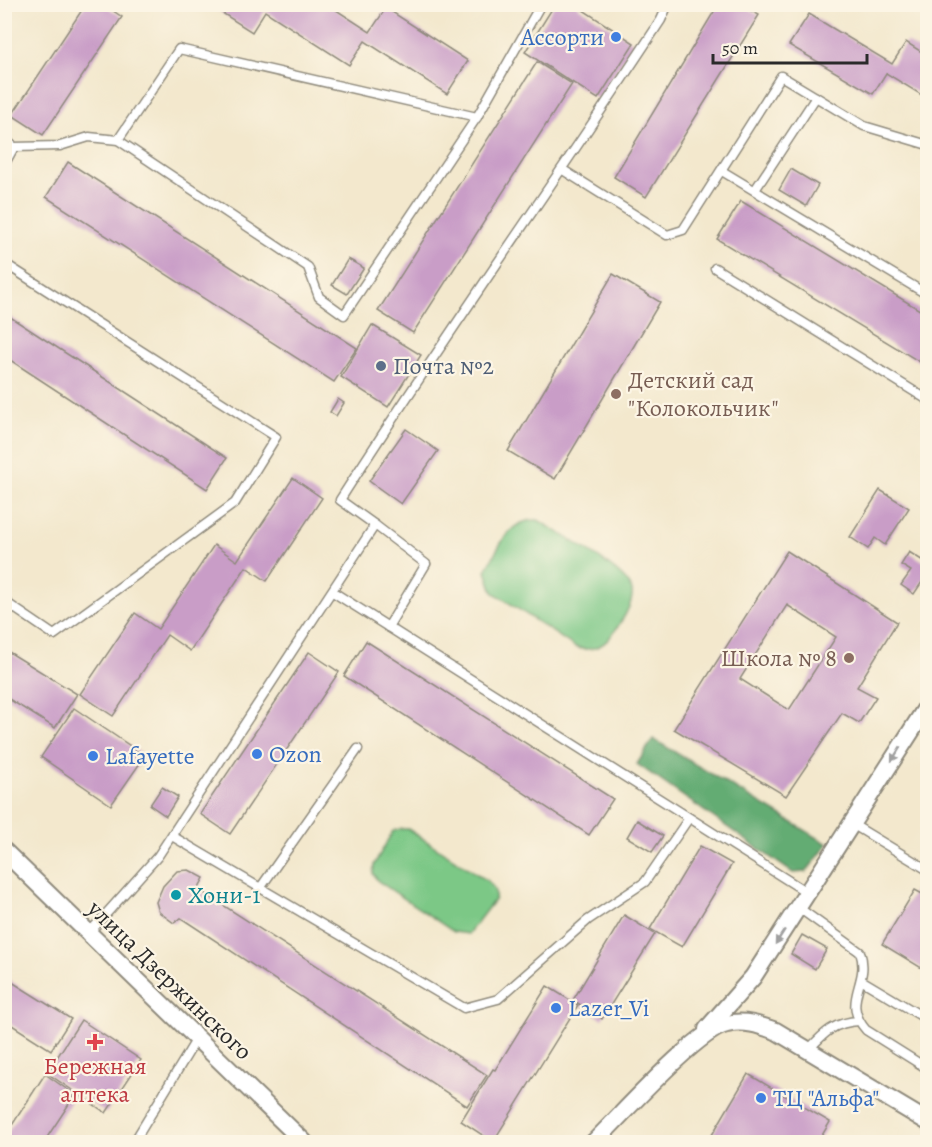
<svg xmlns="http://www.w3.org/2000/svg" width="932" height="1147" font-family="Alegreya,serif">
<style>
.green{fill:#7bc886;stroke:#537a58;stroke-width:1.5}
.forest{fill:#64ac73;stroke:#486c4f;stroke-width:1.5}
.building{fill:#c99dc7;fill-rule:evenodd}
.lines{fill:none;stroke-linecap:round;stroke-linejoin:round}
.service-casing{stroke:#8f8a7c;stroke-width:11}
.minor-casing{stroke:#8f8a7c;stroke-width:20}
.service{stroke:#fff;stroke-width:8}
.minor{stroke:#fff;stroke-width:16}
.oneway{fill:#a0a0a0}
.shop-dot{fill:#3f7fe0;stroke:#fcf5e5;stroke-width:2}
.service-dot{fill:#5c6f8a;stroke:#fcf5e5;stroke-width:2}
.education-dot{fill:#8d6e63;stroke:#fcf5e5;stroke-width:2}
.culture-dot{fill:#0f9aa8;stroke:#fcf5e5;stroke-width:2}
.health-dot{fill:#e0444e;stroke:#fcf5e5;stroke-width:2}
.labels{text-anchor:middle;dominant-baseline:central;stroke-width:4.5;stroke-linejoin:round;paint-order:stroke}
.shop-label{font-size:24px;fill:#366cbe;stroke:#fcf5e5;text-anchor:start}
.service-label{font-size:24px;fill:#4e5e75;stroke:#fcf5e5;text-anchor:start}
.education-label{font-size:24px;fill:#785e54;stroke:#fcf5e5;text-anchor:start}
.culture-label{font-size:24px;fill:#0d838f;stroke:#fcf5e5;text-anchor:start}
.street-label{font-size:24px;fill:#2b2b2b;stroke:#fcf5e5}
.health-label{font-size:24px;fill:#be3a42;stroke:#fcf5e5}
</style>
<rect width="100%" height="100%" fill="#fcf5e5"/>
<filter id="ink" filterUnits="userSpaceOnUse"><feTurbulence type="fractalNoise" baseFrequency=".0167" numOctaves="2"/><feDisplacementMap in="SourceGraphic" scale="12" xChannelSelector="R" yChannelSelector="G"/><feConvolveMatrix kernelMatrix="1 2 1 2 8 2 1 2 1" color-interpolation-filters="sRGB"/></filter>
<filter id="wash" filterUnits="userSpaceOnUse"><feTurbulence type="fractalNoise" baseFrequency=".008" numOctaves="4" result="noise"/><feDisplacementMap in="SourceGraphic" scale="24" xChannelSelector="R" yChannelSelector="G"/><feGaussianBlur stdDeviation="1.35" result="paint"/><feColorMatrix in="noise" values="0 0 0 0 0 0 0 0 0 0 0 0 0 0 0 0 0 1.4 0 .05"/><feComposite in="paint" operator="in"/></filter>
<g filter="url(#wash)">
<rect width="100%" height="100%" fill="#f3e8cd"/>
<g class="green">
<path d="M538,520C558,533 629,571 632,591C634,605 619,625 611,636C602,648 589,652 575,647L493,592L486,571C498,548 509,518 538,520Z"/>
<path d="M400,829H408L488,881C493,887 497,891 495,899L468,934L454,932L378,881L373,874L374,865L393,831Z"/>
</g>
<polygon class="forest" points="653,739 828,844 806,872 793,873 637,764"/>
<g id="blocks">
<g class="building">
<polygon points="86,4 103,4 122,17 43,135 12,115"/>
<polygon points="208,4 327,4 370,32 386,8 468,61 447,94 365,41 349,65 265,11 252,32"/>
<polygon points="555,4 574,4 634,43 598,99 525,52"/>
<polygon points="718,5 740,5 759,15 646,197 614,177"/>
<polygon points="809,14 892,64 906,42 928,56 928,99 886,73 873,94 789,45"/>
<polygon points="537,62 572,84 413,333 378,311"/>
<polygon points="68,162 357,348 334,382 46,197"/>
<polygon points="791,169 818,185 806,206 779,190"/>
<polygon points="741,201 928,315 928,367 717,239"/>
<polygon points="348,259 364,268 347,294 332,285"/>
<polygon points="613,274 660,302 555,479 508,451"/>
<polygon points="4,313 227,458 207,489 4,356"/>
<polygon points="372,325 421,355 388,407 341,377"/>
<polygon points="338,399 344,403 336,416 330,412"/>
<polygon points="406,429 438,451 401,504 369,481"/>
<polygon points="293,478 322,498 267,581 246,567 190,651 167,635 113,716 80,694 135,613 158,629 214,545 237,561"/>
<polygon points="880,490 909,508 885,545 875,538 868,549 850,537"/>
<path d="M787,551L897,622L857,687L876,697L859,723L842,713L786,796L674,729ZM787,605L836,637L789,710L740,679Z"/>
<polygon points="909,552 928,564 928,573 914,594 901,585 911,571 901,565"/>
<polygon points="366,641 613,799 589,835 344,676"/>
<polygon points="4,649 77,694 55,728 4,696"/>
<polygon points="309,652 339,672 230,834 200,814"/>
<polygon points="74,708 145,756 111,805 41,757"/>
<polygon points="162,787 178,797 166,816 150,805"/>
<polygon points="637,820 663,836 652,852 627,837"/>
<polygon points="700,846 732,864 682,947 650,929"/>
<polygon points="189,870 204,878 198,889 487,1075 467,1106 181,918 174,923 159,912 156,902 163,886 177,871"/>
<polygon points="915,890 928,897 928,972 882,944"/>
<polygon points="624,915 655,934 602,1019 573,1000"/>
<polygon points="802,935 827,949 815,969 791,954"/>
<polygon points="4,977 71,1019 51,1050 4,1020"/>
<polygon points="547,986 578,1005 493,1142 461,1121 493,1069 495,1070"/>
<polygon points="81,1020 141,1060 106,1113 47,1073"/>
<polygon points="45,1074 75,1095 44,1142 5,1142 5,1136"/>
<polygon points="748,1074 830,1122 818,1142 714,1142 709,1140"/>
</g>
</g>
</g>
<g filter="url(#ink)">
<use href="#blocks" fill-opacity="0" stroke="#8f8a7c" stroke-width="1.5"/>
<g class="lines">
<g class="service-casing">
<g id="service">
<polyline points="4,138 14,147 4,165"/>
<polyline points="118,140 179,49 477,117"/>
<polyline points="14,147 60,146 89,137 118,140 308,267 319,297 344,315 477,117 541,4"/>
<polyline points="563,170 667,235 683,230 781,76 864,126 928,145"/>
<polyline points="722,171 928,295"/>
<polyline points="755,190 816,97"/>
<polyline points="4,263 276,437 235,503 54,635 4,601"/>
<polyline points="715,268 928,400"/>
<polyline points="375,525 426,564 388,627"/>
<polyline points="333,592 808,893"/>
<polyline points="852,824 928,870"/>
<polyline points="172,836 464,1008 498,999 588,920 645,882 689,818"/>
<polyline points="261,887 358,749"/>
<path d="M799,908L860,952C871,983 840,1000 866,1030L928,1069"/>
<path d="M88,934L158,856L375,525L340,500C443,338 556,181 661,20L668,4"/>
<polyline points="861,980 928,1020"/>
<path d="M808,1050C824,1033 834,1022 859,1021"/>
<polyline points="134,1142 196,1040"/>
</g>
</g>
<g class="minor-casing">
<g id="minor">
<polyline points="4,851 304,1142"/>
<polyline points="707,1029 753,977 928,705"/>
<path d="M594,1142C619,1118 698,1029 727,1024C745,1020 759,1025 776,1031L928,1122"/>
</g>
</g>
<use href="#service" class="service"/>
<use href="#minor" class="minor"/>
</g>
<defs><path id="oneway-solid" d="M-6-.8H1V-3.2L6.5 0L1 3.2V.8H-6Z" transform="scale(1.5)"/></defs>
<g class="oneway">
<use href="#oneway-solid" transform="translate(896 754) rotate(122)"/>
<use href="#oneway-solid" transform="translate(780 937) rotate(123)"/>
</g>
</g>
<g class="shop-dot">
<circle cx="616" cy="37" r="6"/>
<circle cx="257" cy="754" r="6"/>
<circle cx="93" cy="756" r="6"/>
<circle cx="556" cy="1008" r="6"/>
<circle cx="761" cy="1098" r="6"/>
</g>
<circle class="service-dot" cx="381" cy="366" r="6"/>
<g class="education-dot">
<circle cx="616" cy="394" r="6"/>
<circle cx="849" cy="658" r="6"/>
</g>
<circle class="culture-dot" cx="176" cy="895" r="6"/>
<path class="health-dot" d="M92 1033h6v6h6v6h-6v6h-6v-6h-6v-6h6z"/>
<g class="labels">
<g class="shop-label">
<text x="604" y="37" text-anchor="end">Ассорти</text>
<text x="269" y="754">Ozon</text>
<text x="105" y="756">Lafayette</text>
<text x="568" y="1008">Lazer_Vi</text>
<text x="773" y="1098">ТЦ "Альфа"</text>
</g>
<g class="service-label">
<text x="393" y="366">Почта №2</text>
</g>
<g class="education-label">
<text x="628" y="380">Детский сад<tspan x="628" dy="28">"Колокольчик"</tspan></text>
<text x="837" y="658" text-anchor="end">Школа № 8</text>
</g>
<g class="culture-label">
<text x="188" y="895">Хони-1</text>
</g>
<g class="street-label">
<text transform="translate(170 980) rotate(44)">улица Дзержинского</text>
</g>
<g class="health-label">
<text x="95" y="1066">Бережная<tspan x="95" dy="28">аптека</tspan></text>
</g>
</g>
<rect width="932" height="1147" fill="none" stroke="#fcf5e5" stroke-width="24"/>
<path d="M713 54v9h154v-9" fill="none" stroke="#2b2b2b" stroke-width="3"/>
<text x="722" y="54" font-size="18" fill="#2b2b2b" stroke="#fcf5e5" stroke-width="4.5" paint-order="stroke">50 m</text>
</svg>
